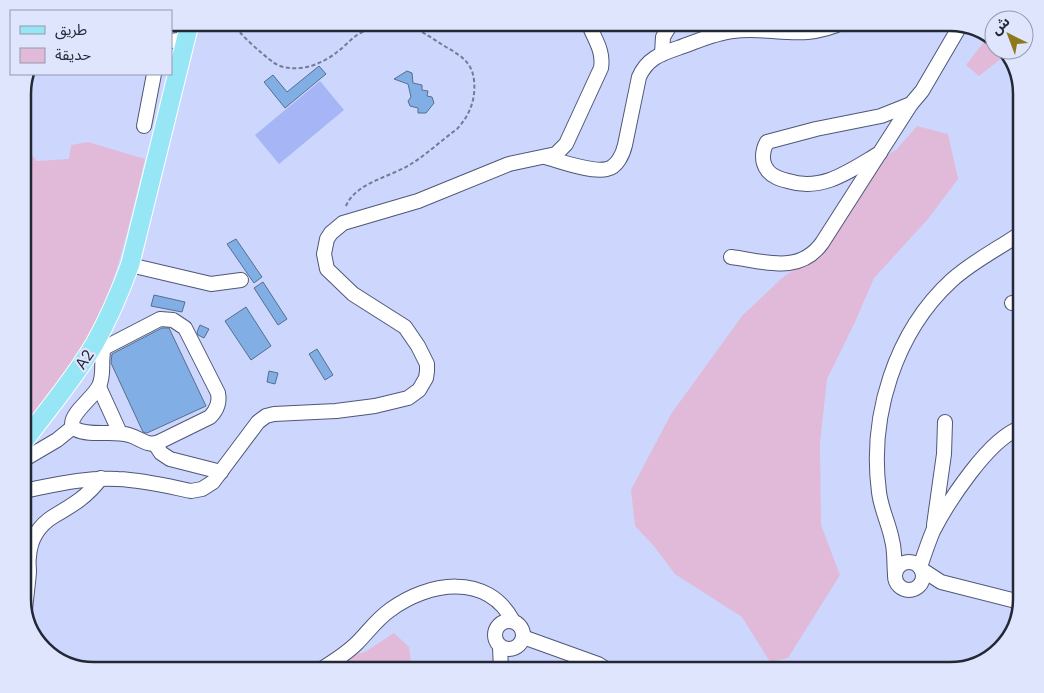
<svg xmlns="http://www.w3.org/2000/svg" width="1044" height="693" font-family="'IBM Plex Sans','Noto Sans Arabic',sans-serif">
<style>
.green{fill:#e0bad8}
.water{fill:#a5b5f5}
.building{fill:#81afe5;stroke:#566f8b}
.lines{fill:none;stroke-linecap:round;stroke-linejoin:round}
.minor-casing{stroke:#4f5778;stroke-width:16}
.major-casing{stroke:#fff;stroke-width:20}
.path{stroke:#747b94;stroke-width:2;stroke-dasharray:4 2.5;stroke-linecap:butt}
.minor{stroke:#fff;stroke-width:14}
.major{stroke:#97e6f5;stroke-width:18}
.labels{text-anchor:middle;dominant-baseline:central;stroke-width:4.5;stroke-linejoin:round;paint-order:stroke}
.street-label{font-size:16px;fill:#242836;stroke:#dfe5fc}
.rim{fill:none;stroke:#242836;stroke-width:2.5}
</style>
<rect width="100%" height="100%" fill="#cdd7fd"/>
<g class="green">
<polygon points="978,31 990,35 994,40 994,50 1003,50 1007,54 979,76 966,65 984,42"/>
<polygon points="917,126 948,134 958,179 928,219 874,278 855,322 827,379 820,443 821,525 840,575 788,658 770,662 742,617 675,574 653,545 635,526 631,490 671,414 742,316 782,278 806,261 879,159 896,150"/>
<path d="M23,141L36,161L69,159L71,145L88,142L145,159C128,229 114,299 77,362C61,388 40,412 23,436Z"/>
<polygon points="394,633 409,647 412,670 337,670 343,658 365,652"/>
</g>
<polygon class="water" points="320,81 344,110 279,164 255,135"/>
<g class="building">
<polygon points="319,66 326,74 285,108 264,82 273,75 287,92"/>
<polygon points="407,71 412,73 413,83 422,85 422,90 428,91 427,96 432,97 434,103 426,113 418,113 418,108 410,106 408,101 411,97 408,84 394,79"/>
<polygon points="236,239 262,277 254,283 227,244"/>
<polygon points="263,282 287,319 278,325 254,288"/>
<polygon points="154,295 185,302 182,312 151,306"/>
<polygon points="246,307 271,346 251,360 225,321"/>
<polygon points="200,325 209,329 204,338 198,335 197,332"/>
<polygon points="162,328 169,328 206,406 147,433 143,432 111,363 112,354"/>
<polygon points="317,349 333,375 325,380 309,354"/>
<polygon points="269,371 278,373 275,384 267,382"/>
</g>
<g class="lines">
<g class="minor-casing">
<g id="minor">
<polyline points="171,41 186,39"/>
<polyline points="662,54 663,37 672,22"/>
<polyline points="144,126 154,74"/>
<path d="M880,153C851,170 823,192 788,181C780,179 773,177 768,171C761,162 762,151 767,142L816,129L881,116L911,104L922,91L960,26"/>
<path d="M545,157C560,161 592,173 607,169C617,167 623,154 625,145L639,77C647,59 660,54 678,48C696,42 714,33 733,31C775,26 801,42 844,22"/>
<path d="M731,257C764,261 799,275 822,243L911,104"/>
<polyline points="130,265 211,284 241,280"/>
<polyline points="1012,303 1021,302"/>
<path d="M160,319L173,320L185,328L218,393C220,403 217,410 210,417L159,442C146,447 141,438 129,435C112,430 91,437 75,429L72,424C72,412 93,398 99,386C105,374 100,360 104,348Z"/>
<polyline points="99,387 120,433"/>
<polyline points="155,444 161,453 170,459 221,472"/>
<polyline points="23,460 57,440 73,427"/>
<path d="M23,491C54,485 86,477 118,479C143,480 167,486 191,491L202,489L213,482L258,422L266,416L274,414L336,411L375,406L408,398L419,390L426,378L427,371V364L418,346L405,327L353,294L327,269L324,254L327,239L331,233L343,223L418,201L509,164L556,154L566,144L601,68C604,50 594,39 588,22"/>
<polyline points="934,525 944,454 945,422"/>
<circle cx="909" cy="576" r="14"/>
<path d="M920,567C924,555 928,543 933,531C948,502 990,437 1021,428"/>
<polyline points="921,569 941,582 1020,602"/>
<path d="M895,574C894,563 895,551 892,540C889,524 881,509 879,492C869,416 895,332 952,280C973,261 998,249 1021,233"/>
<path d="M25,610C26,598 28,585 29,572C29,567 28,562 29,557C30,540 39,525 54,516C73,505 88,496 101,478"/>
<circle cx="509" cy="635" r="14"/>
<polyline points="523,637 598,664 608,670"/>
<polyline points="500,647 501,670"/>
<path d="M320,670C333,662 346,654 357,643C368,632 377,619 390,610C428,582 487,572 513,621"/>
</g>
</g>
<g class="major-casing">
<path id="major" d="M23,443C47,410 75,378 95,343C109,318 120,292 130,265L190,22"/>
</g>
<g class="path">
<path d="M232,22C238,33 263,55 273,62C278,66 285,68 291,68C306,70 325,62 337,52C344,47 350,40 357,35C374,24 398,22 416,29C427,34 436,41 446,47C460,55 472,62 474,80C476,99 470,115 457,129C442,140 427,154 411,164C389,178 355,182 345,208"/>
<polyline points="380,22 387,25"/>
</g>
<use href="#minor" class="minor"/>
<use href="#major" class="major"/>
</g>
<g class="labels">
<g class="street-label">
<text transform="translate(84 359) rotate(-56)">A2</text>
</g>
</g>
<path d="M0 0H1044V693H0ZM94 31H950A63 63 0 0 1 1013 94V599A63 63 0 0 1 950 662H94A63 63 0 0 1 31 599V94A63 63 0 0 1 94 31Z" fill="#dfe5fc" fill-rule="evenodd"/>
<path class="rim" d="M94 31H950A63 63 0 0 1 1013 94V599A63 63 0 0 1 950 662H94A63 63 0 0 1 31 599V94A63 63 0 0 1 94 31Z"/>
<rect x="10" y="10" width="162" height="65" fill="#dfe5fc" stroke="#9499ad"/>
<rect x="20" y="26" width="25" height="8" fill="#97e6f5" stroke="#9499ad"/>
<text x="55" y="35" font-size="15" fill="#242836">طريق</text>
<rect x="20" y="48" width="25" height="15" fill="#e0bad8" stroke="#9499ad"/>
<text x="55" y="60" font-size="15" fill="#242836">حديقة</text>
<g transform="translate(1009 35) rotate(318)"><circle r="24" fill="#dfe5fc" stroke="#9499ad"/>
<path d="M0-4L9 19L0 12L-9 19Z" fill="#8f771c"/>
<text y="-8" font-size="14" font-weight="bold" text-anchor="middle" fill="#242836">ش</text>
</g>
</svg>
